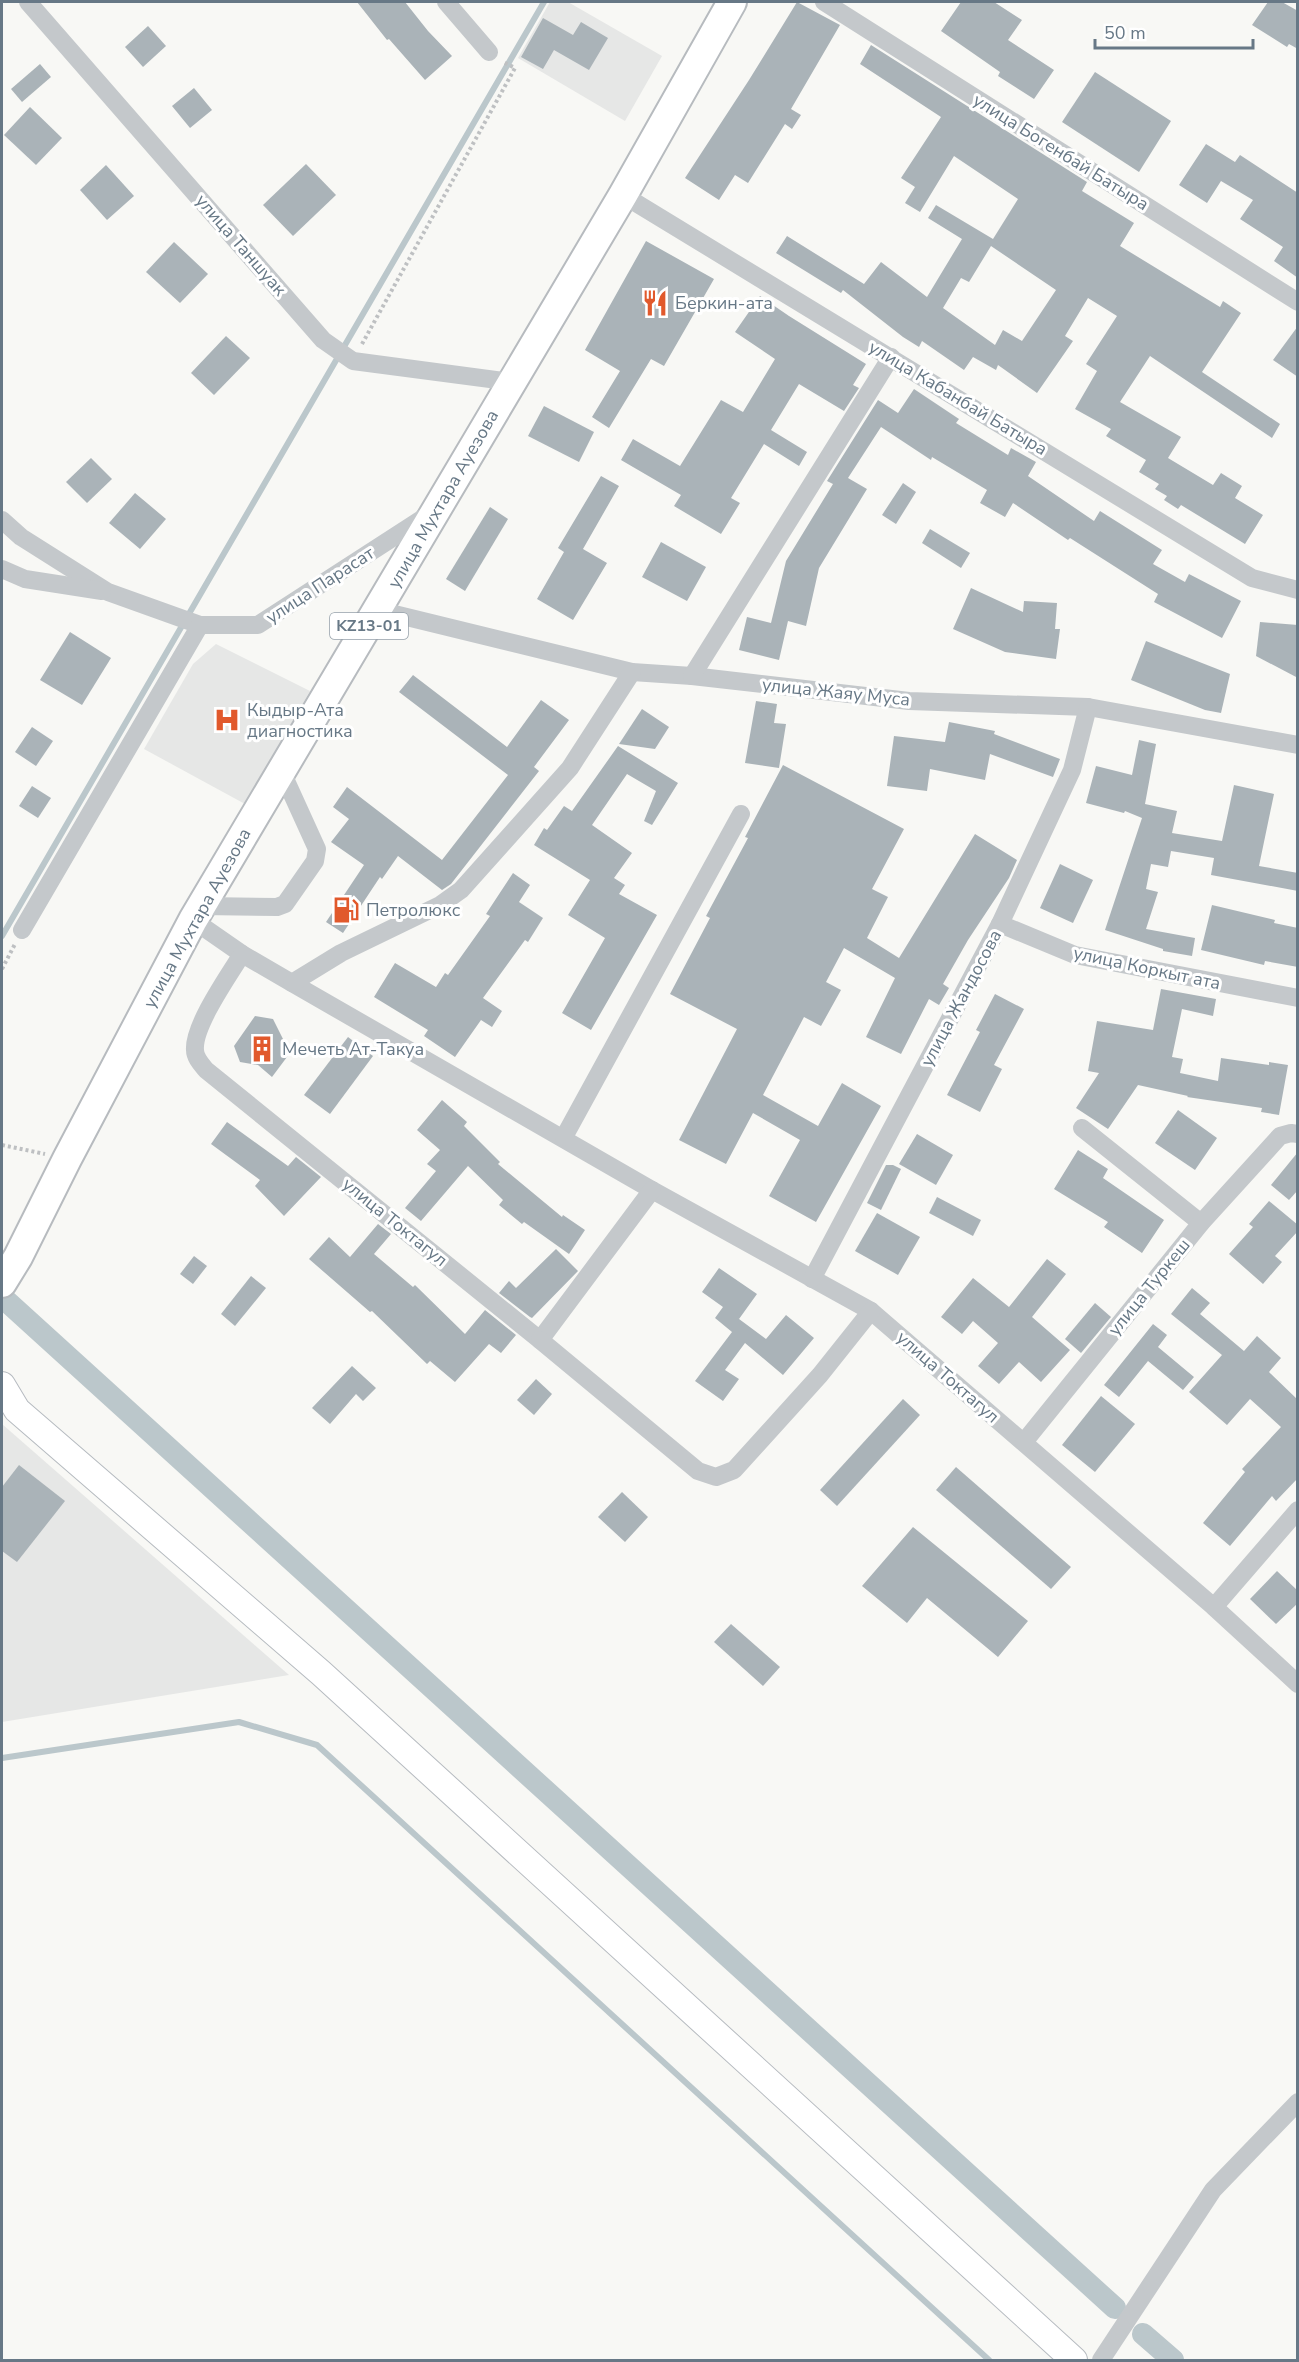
<svg xmlns="http://www.w3.org/2000/svg" width="1299" height="2362" font-family="'Nunito Sans',sans-serif">
<style>
.built{fill:#e6e7e6}
.lines{fill:none;stroke-linecap:round;stroke-linejoin:round}
.stream{stroke:#bbc7cb;stroke-width:6}
.canal{stroke:#bbc7cb;stroke-width:22}
.building{fill:#aab3b8;fill-rule:evenodd}
.secondary-casing{stroke:#b6bbc0;stroke-width:28}
.primary-casing{stroke:#b7bbbf;stroke-width:32}
.path{stroke:#bec0c2;stroke-width:4;stroke-dasharray:3 3;stroke-linecap:butt}
.minor{stroke:#c4c8cb;stroke-width:18}
.secondary{stroke:#fff;stroke-width:26}
.primary{stroke:#fff;stroke-width:28}
.labels{text-anchor:middle;dominant-baseline:central;stroke-width:6;stroke-linejoin:round;paint-order:stroke}
.shield{fill:#fff;stroke:#95a0aa;stroke-width:1.5}
.shield-label{font-size:16px;font-weight:bold;fill:#677886}
.street-label{font-size:18px;fill:#677886;stroke:#fff}
.poi-label{font-size:18px;fill:#677886;stroke:#fff;text-anchor:start}
</style>
<rect width="100%" height="100%" fill="#f8f8f5"/>
<g class="built">
<polygon points="550,2 568,2 662,56 625,121 518,58"/>
<polygon points="216,644 310,691 245,804 144,749 193,664"/>
<polygon points="2,1424 289,1675 2,1722"/>
</g>
<g class="lines">
<g class="stream">
<polyline points="2,936 544,2"/>
<polyline points="2,1758 239,1722 317,1745 989,2360"/>
</g>
<g class="canal">
<polyline points="2,1297 1115,2308"/>
<polyline points="1143,2334 1173,2360"/>
</g>
</g>
<g class="building">
<polygon points="357,2 405,2 428,31 452,56 425,80 389,39 387,40"/>
<polygon points="797,2 840,25 791,109 801,115 792,129 785,124 748,183 735,175 719,200 685,178 749,80"/>
<polygon points="961,2 994,2 1022,20 1008,40 1054,70 1034,99 998,76 1000,72 941,31"/>
<polygon points="1268,2 1282,2 1298,11 1298,49 1289,44 1287,47 1252,25"/>
<polygon points="543,18 573,35 581,22 608,38 589,70 554,50 543,69 521,57"/>
<polygon points="148,26 166,46 143,67 125,47"/>
<path d="M871,45L1087,182L1082,191L1134,223L1120,246L1220,307L1223,301L1241,313L1202,372L1280,424L1272,438L1150,356L1120,402L1181,437L1168,458L1213,485L1221,473L1242,486L1235,498L1263,515L1245,544L1181,505L1178,509L1164,500L1167,496L1155,489L1159,484L1139,472L1146,460L1106,436L1111,429L1075,409L1097,371L1086,364L1117,316L1088,298L1065,336L1073,341L1037,393L998,365L996,370L973,357L964,370L922,341L919,347L903,337L843,290L841,293L776,253L787,236L864,284L881,262L927,297L962,239L928,218L936,205L993,239L1018,199L954,156L920,212L905,203L915,187L901,178L941,117L860,64ZM991,246L1056,290L1022,341L1003,330L995,345L943,308L961,278L969,282Z"/>
<polygon points="40,64 51,77 22,102 11,89"/>
<polygon points="1095,72 1171,121 1139,172 1062,122"/>
<polygon points="194,88 212,110 190,128 172,106"/>
<polygon points="30,107 62,138 36,165 4,135"/>
<polygon points="1206,144 1235,162 1240,155 1298,193 1298,278 1274,261 1283,247 1240,219 1253,200 1221,181 1207,203 1179,185"/>
<polygon points="306,164 336,195 293,236 263,205"/>
<polygon points="106,165 134,196 107,220 80,190"/>
<polygon points="646,241 714,279 664,366 651,359 609,428 592,417 620,371 585,350"/>
<polygon points="174,242 208,274 180,303 146,272"/>
<polygon points="760,296 789,316 866,364 853,385 859,388 844,411 799,384 771,430 807,452 799,466 764,444 731,498 740,503 721,534 674,506 681,495 621,460 633,439 680,466 721,400 743,412 775,359 735,332"/>
<polygon points="1298,326 1298,377 1273,360"/>
<polygon points="226,336 250,358 214,395 191,373"/>
<polygon points="914,389 959,419 956,423 1008,455 1011,448 1036,462 1028,476 1094,521 1100,511 1162,550 1153,564 1185,582 1189,574 1241,601 1222,638 1154,602 1158,594 1070,538 1068,540 1013,503 1005,517 980,503 987,490 932,457 931,460 881,427 848,478 867,489 819,568 806,626 788,621 779,660 739,650 747,617 771,623 786,561 833,484 827,481 878,400 898,413"/>
<polygon points="544,406 594,432 579,462 528,436"/>
<polygon points="91,458 112,479 87,503 66,482"/>
<polygon points="601,476 619,486 583,549 607,563 573,620 537,599 564,552 558,548"/>
<polygon points="903,483 916,492 896,524 882,515"/>
<polygon points="135,493 166,519 140,549 109,523"/>
<polygon points="490,507 508,519 465,591 446,579"/>
<polygon points="930,529 970,553 961,568 922,543"/>
<polygon points="661,542 706,567 687,601 642,577"/>
<polygon points="971,588 1023,612 1024,601 1057,603 1055,629 1060,629 1056,659 1005,652 953,629"/>
<polygon points="1260,622 1298,625 1298,678 1256,656"/>
<polygon points="70,632 111,658 82,705 40,680"/>
<polygon points="1146,641 1230,674 1221,713 1205,710 1131,680"/>
<polygon points="413,675 507,747 541,700 569,720 534,767 539,771 451,884 442,890 398,856 382,879 380,877 343,933 326,922 364,865 331,842 349,819 333,807 347,787 442,860 508,775 399,692"/>
<polygon points="756,701 777,704 774,723 786,724 779,768 745,763"/>
<polygon points="642,709 669,727 655,749 619,744"/>
<polygon points="949,722 995,731 994,734 1060,759 1053,777 990,754 985,780 930,769 927,791 887,786 894,736 945,742"/>
<polygon points="32,727 53,741 36,766 15,752"/>
<polygon points="1139,740 1156,744 1145,804 1177,811 1172,833 1222,841 1234,785 1274,794 1259,866 1298,873 1298,891 1211,875 1214,858 1171,851 1168,867 1151,864 1146,889 1158,892 1146,929 1195,938 1192,956 1163,951 1163,949 1105,930 1142,818 1125,811 1124,813 1086,803 1096,766 1132,775"/>
<polygon points="618,746 678,783 652,825 644,821 656,791 627,774 592,825 632,853 614,878 625,885 619,894 657,915 591,1030 562,1013 605,938 568,915 590,880 534,845 544,828 547,830 564,806 572,811"/>
<polygon points="783,765 904,829 872,889 888,897 867,938 899,958 975,834 1017,860 1009,878 968,940 943,984 949,988 939,1005 929,999 901,1054 866,1037 895,978 844,948 826,982 841,990 821,1026 804,1017 763,1095 818,1126 842,1083 881,1106 816,1222 769,1196 800,1140 753,1113 726,1164 679,1140 737,1029 670,994 710,918 706,916 748,838 745,837"/>
<polygon points="32,786 51,798 38,818 19,806"/>
<polygon points="1060,864 1093,880 1073,923 1040,908"/>
<polygon points="513,873 530,885 519,902 543,918 528,942 525,940 483,998 502,1011 492,1027 481,1020 455,1057 424,1036 428,1030 374,997 395,963 436,987 445,973 448,975 490,916 486,914"/>
<polygon points="1212,905 1275,920 1274,923 1298,928 1298,967 1265,961 1264,965 1201,950"/>
<polygon points="1161,989 1216,999 1213,1016 1182,1009 1172,1057 1183,1059 1180,1073 1218,1081 1221,1058 1269,1065 1269,1062 1288,1065 1279,1115 1261,1112 1262,1108 1187,1097 1188,1096 1138,1085 1108,1129 1076,1108 1099,1073 1088,1071 1097,1021 1153,1030"/>
<polygon points="995,994 1024,1009 994,1065 1002,1069 980,1112 947,1095 980,1032 976,1030"/>
<polygon points="255,1016 273,1019 290,1053 272,1077 258,1065 240,1062 234,1046"/>
<polygon points="348,1037 373,1056 330,1114 304,1095"/>
<polygon points="442,1100 467,1122 464,1126 500,1162 498,1164 562,1217 563,1215 585,1230 569,1254 524,1222 522,1224 499,1205 503,1200 468,1166 421,1221 405,1208 436,1171 427,1164 440,1150 417,1130"/>
<polygon points="1178,1110 1217,1138 1195,1170 1155,1143"/>
<polygon points="227,1122 288,1166 296,1157 321,1177 284,1216 255,1186 260,1180 211,1144"/>
<polygon points="917,1134 953,1155 936,1185 899,1164"/>
<polygon points="1078,1150 1108,1169 1103,1178 1164,1220 1142,1253 1104,1227 1108,1222 1054,1189"/>
<polygon points="1298,1152 1298,1190 1289,1200 1271,1185"/>
<polygon points="886,1165 893,1165 901,1169 881,1210 867,1203"/>
<polygon points="937,1197 981,1220 973,1236 929,1213"/>
<polygon points="1269,1201 1298,1225 1298,1231 1275,1256 1282,1262 1263,1284 1229,1254 1253,1227 1249,1224"/>
<polygon points="877,1213 920,1237 898,1275 855,1251"/>
<polygon points="378,1224 391,1234 374,1254 413,1287 415,1285 465,1334 485,1310 516,1335 501,1353 489,1344 455,1382 430,1361 427,1364 372,1311 370,1312 309,1259 329,1237 350,1257"/>
<polygon points="556,1249 578,1271 532,1318 530,1317 499,1293 509,1281 516,1288"/>
<polygon points="194,1256 207,1266 193,1284 180,1274"/>
<polygon points="1047,1259 1066,1274 1032,1317 1070,1350 1041,1382 1019,1362 999,1384 978,1366 998,1343 973,1321 962,1334 941,1317 973,1278 1009,1307"/>
<polygon points="719,1268 757,1294 739,1319 735,1316 766,1339 786,1315 814,1338 783,1375 745,1343 725,1370 739,1379 723,1401 695,1381 732,1332 715,1318 723,1307 702,1292"/>
<polygon points="251,1276 266,1288 235,1326 221,1314"/>
<polygon points="1192,1288 1210,1303 1200,1314 1244,1351 1257,1336 1281,1358 1269,1372 1298,1400 1298,1478 1276,1501 1272,1496 1230,1546 1203,1523 1245,1472 1242,1469 1281,1427 1250,1399 1227,1425 1189,1392 1222,1355 1171,1314"/>
<polygon points="1095,1303 1111,1317 1081,1353 1065,1339"/>
<polygon points="1153,1324 1167,1335 1158,1347 1194,1377 1183,1390 1148,1361 1119,1397 1104,1385"/>
<polygon points="352,1366 376,1388 363,1401 356,1394 330,1424 312,1408"/>
<polygon points="536,1379 552,1394 534,1415 517,1400"/>
<polygon points="1101,1396 1135,1424 1095,1472 1062,1445"/>
<polygon points="903,1399 920,1415 837,1506 820,1490"/>
<polygon points="19,1465 65,1501 17,1562 2,1551 2,1487"/>
<polygon points="956,1467 1071,1567 1051,1589 936,1490"/>
<polygon points="622,1492 648,1517 625,1542 598,1517"/>
<polygon points="913,1527 1028,1621 998,1657 927,1598 907,1623 862,1586"/>
<polygon points="1277,1571 1298,1591 1298,1603 1276,1624 1250,1599"/>
<polygon points="731,1624 780,1667 763,1686 714,1642"/>
</g>
<g class="lines">
<g class="secondary-casing">
<polyline id="secondary" points="2,1385 17,1410 321,1673 1074,2360"/>
</g>
<g class="primary-casing">
<polyline id="primary" points="2,1283 18,1257 67,1159 193,920 623,195 732,2"/>
</g>
<g class="path">
<polyline points="362,344 515,68 503,62"/>
<polyline points="2,969 15,944"/>
<polyline points="2,1145 45,1154"/>
</g>
<g class="minor">
<polyline points="28,2 323,340 353,361 512,382"/>
<polyline points="446,2 489,52"/>
<polyline points="824,2 1298,302"/>
<polyline points="623,195 1252,578 1298,590"/>
<polyline points="2,520 21,537 108,592 200,625 258,625 431,513"/>
<polyline points="2,569 25,579 102,591"/>
<polyline points="378,610 632,672 692,676 909,701 1088,707 1298,745"/>
<polyline points="692,676 891,357"/>
<polyline points="201,906 277,907 285,904 315,861 317,849 282,772"/>
<polyline points="193,920 242,954 292,983 652,1190 871,1311 1214,1607 1298,1684"/>
<polyline points="1000,924 1075,955 1298,998"/>
<polyline points="22,930 200,625"/>
<path d="M242,954C229,975 193,1026 195,1050C195,1058 202,1065 206,1070L540,1340L652,1190"/>
<polyline points="292,983 341,953 440,905 461,890 570,768 632,672"/>
<polyline points="1082,1128 1201,1223"/>
<polyline points="564,1137 741,814"/>
<polyline points="812,1279 1000,924 1072,770 1088,707"/>
<polyline points="540,1340 698,1471 716,1477 734,1470 820,1375 871,1311"/>
<polyline points="1024,1442 1201,1223 1280,1136 1291,1133 1298,1134"/>
<polyline points="1214,1607 1298,1510"/>
<polyline points="1101,2360 1213,2190 1298,2102"/>
</g>
<use href="#secondary" class="secondary"/>
<use href="#primary" class="primary"/>
</g>
<defs>
<g id="restaurant-bare" transform="scale(2.07)"><path d="M-5-6h1v4h1v-4h1v4h1v-4h1v5L-1.5 .5V6h-2V.5L-5-1ZM5-6V6H3V1.5H1.5Q1.5-4 5-6Z" fill="#e1592c" stroke="#fff" stroke-width="2.5" paint-order="stroke"/></g>
<g id="hospital-bare" transform="scale(2.07)"><path d="M-5-5h3v3.5h4V-5h3V5h-3V1.5h-4V5h-3Z" fill="#e1592c" stroke="#fff" stroke-width="2.5" paint-order="stroke"/></g>
<g id="fuel-bare" transform="scale(2.07)"><path d="M-5.5-6h7V0h2V4h1.3V-2.5L3-4.5l.8-.8L6-3V5H2.5V1h-1V6h-7ZM-4.2-4.7v3.2H.2V-4.7Z" fill="#e1592c" stroke="#fff" stroke-width="2.5" paint-order="stroke"/></g>
<g id="building-bare" transform="scale(2.07)"><path d="M-4-6H4V6H1V3H-1V6H-4ZM-2.5-4.3h1.7v1.8h-1.7ZM.8-4.3h1.7v1.8H.8ZM-2.5-1h1.7V.8h-1.7ZM.8-1h1.7V.8H.8Z" fill="#e1592c" stroke="#fff" stroke-width="2.5" paint-order="stroke"/></g>
</defs>
<g fill-rule="evenodd">
<use href="#restaurant-bare" x="655" y="303"/>
<use href="#hospital-bare" x="227" y="720"/>
<use href="#fuel-bare" x="346" y="910"/>
<use href="#building-bare" x="262" y="1049"/>
</g>
<g class="labels">
<rect class="shield" x="330" y="613" width="78" height="26" rx="4.5"/>
<g class="shield-label">
<text x="369" y="626">KZ13-01</text>
</g>
<g class="street-label">
<text transform="translate(1061 152) rotate(32)">улица Богенбай Батыра</text>
<text transform="translate(241 245) rotate(49)">улица Таншуак</text>
<text transform="translate(958 398) rotate(31)">улица Кабанбай Батыра</text>
<text transform="translate(443 499) rotate(-60)">улица Мухтара Ауезова</text>
<text transform="translate(320 585) rotate(-33)">улица Парасат</text>
<text transform="translate(836 692) rotate(6)">улица Жаяу Муса</text>
<text transform="translate(197 918) rotate(-61)">улица Мухтара Ауезова</text>
<text transform="translate(1147 968) rotate(12)">улица Коркыт ата</text>
<text transform="translate(961 998) rotate(-62)">улица Жандосова</text>
<text transform="translate(395 1222) rotate(39)">улица Токтагул</text>
<text transform="translate(1149 1287) rotate(-51)">улица Туркеш</text>
<text transform="translate(948 1377) rotate(41)">улица Токтагул</text>
</g>
<g class="poi-label">
<text x="675" y="303">Беркин-ата</text>
<text x="247" y="710">Кыдыр-Ата<tspan x="247" dy="21">диагностика</tspan></text>
<text x="366" y="910">Петролюкс</text>
<text x="282" y="1049">Мечеть Ат-Такуа</text>
</g>
</g>
<rect width="1299" height="2362" fill="none" stroke="#677886" stroke-width="6"/>
<path d="M1095 39v9h158v-9" fill="none" stroke="#677886" stroke-width="3"/>
<text x="1104" y="39" font-size="18" fill="#677886" stroke="#ffffff" stroke-width="4.5" paint-order="stroke">50 m</text>
</svg>
